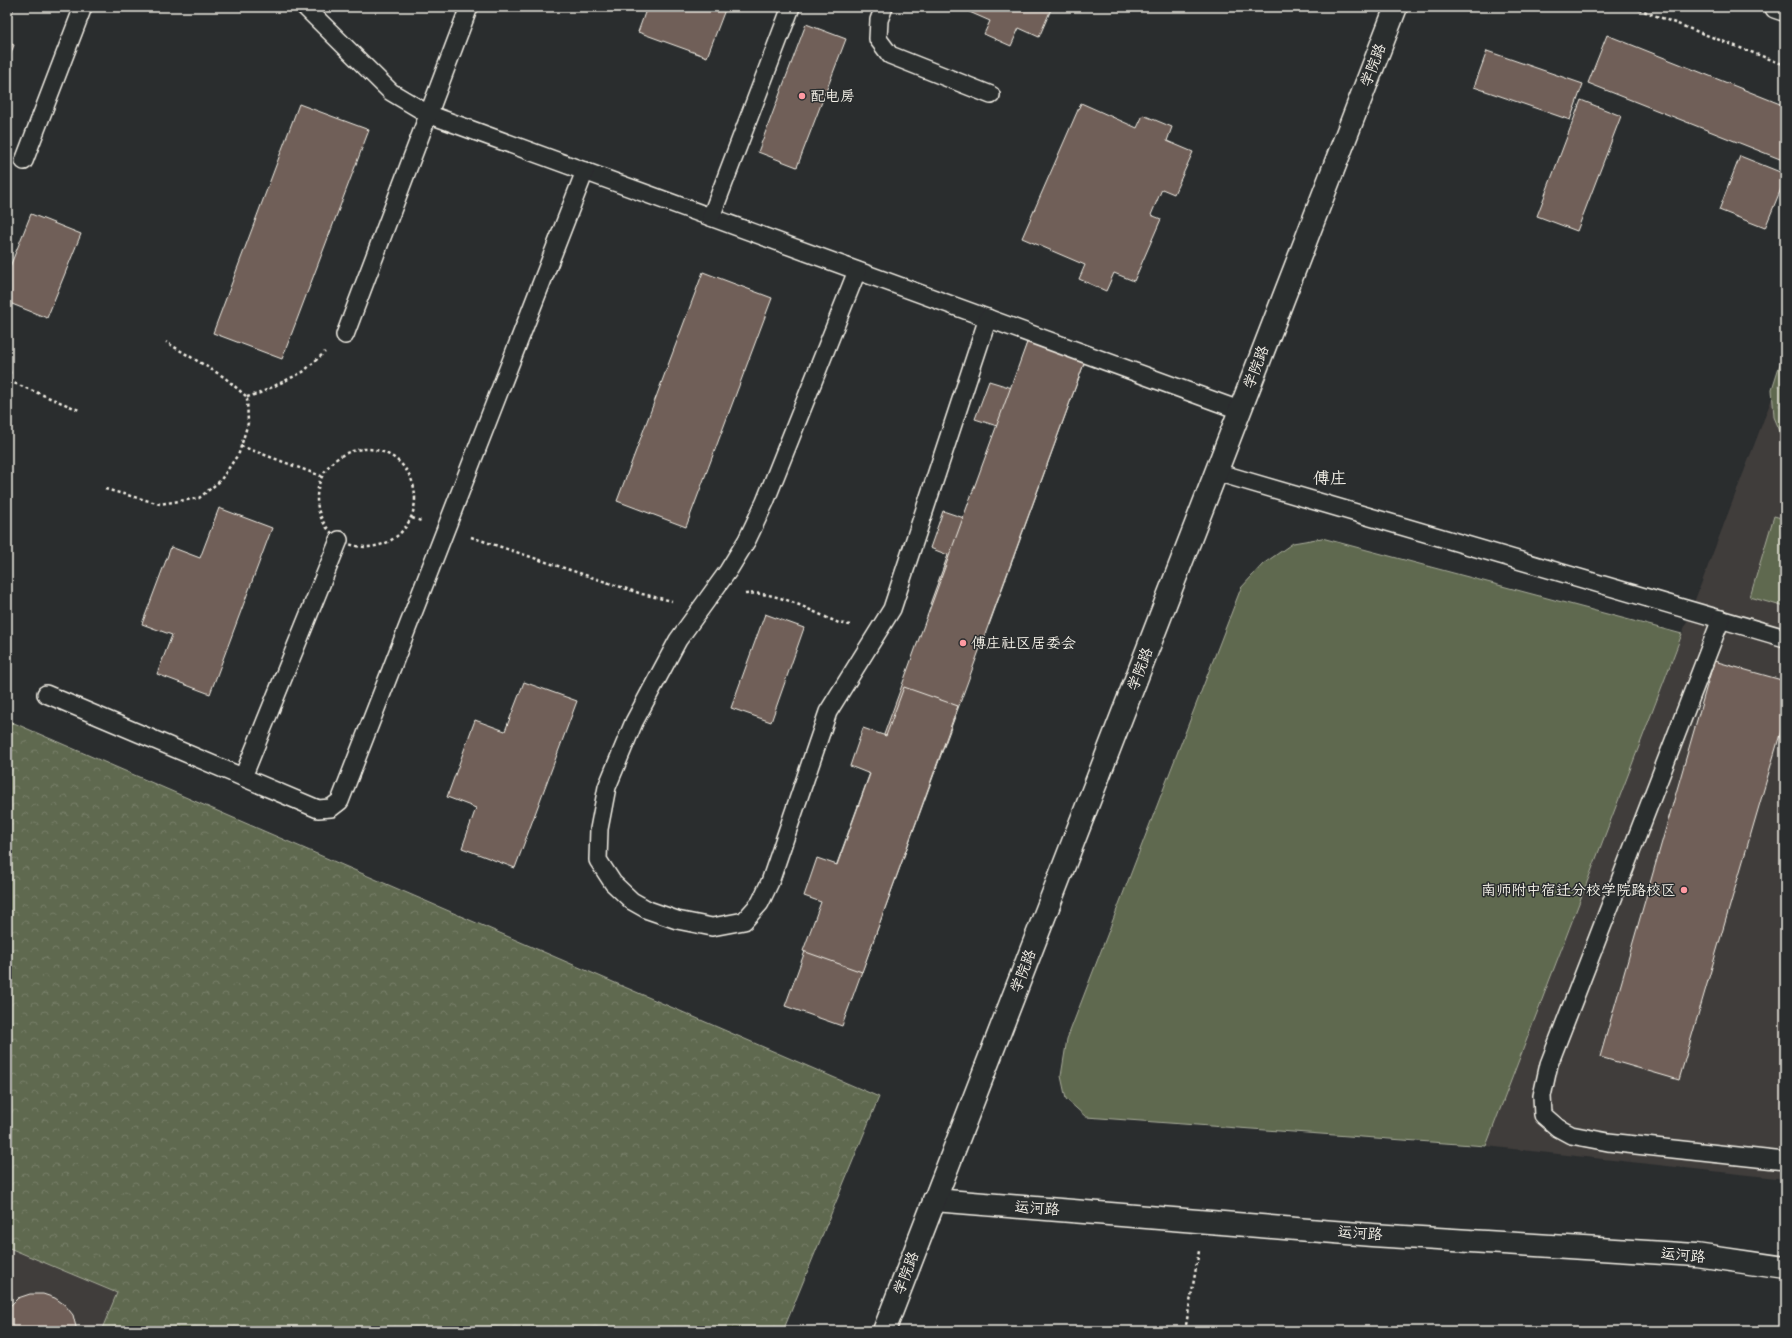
<svg xmlns="http://www.w3.org/2000/svg" width="1792" height="1338" font-family="'Comic Neue','LXGW WenKai TC',sans-serif">
<style>
.built{fill:#3f3c3b}
.grass{fill:#5f6950;stroke:#aaad9c}
.forest{fill:url(#forest-crowns);stroke:#aaad9c}
.park{fill:url(#park-tufts);stroke:#aaad9c}
.building{fill:#705f58;stroke:#f4f1e8}
.lines{fill:none;stroke-linecap:round;stroke-linejoin:round}
.service-casing{stroke:#f4f1e8;stroke-width:20}
.tertiary-casing{stroke:#f4f1e8;stroke-width:25}
.primary-casing{stroke:#f4f1e8;stroke-width:25}
.path{stroke:#f4f1e8;stroke-width:2.5;stroke-dasharray:3 3;stroke-linecap:butt}
.service{stroke:#2a2d2e;stroke-width:17}
.tertiary{stroke:#2a2d2e;stroke-width:22}
.primary{stroke:#2a2d2e;stroke-width:22}
.poi-dot{fill:#ff9aa2;stroke:#2a2d2e;stroke-width:1.5}
.labels{text-anchor:middle;dominant-baseline:central;stroke-width:3;stroke-linejoin:round;paint-order:stroke}
.street-label{font-size:15px;fill:#f4f1e8;stroke:#2a2d2e}
.poi-label{font-size:15px;fill:#f4f1e8;stroke:#2a2d2e;text-anchor:start}
.quarter-label{font-size:17px;fill:#f4f1e8;stroke:#2a2d2e}
</style>
<defs>
<pattern id="forest-crowns" width="20" height="18" patternUnits="userSpaceOnUse"><rect width="20" height="18" fill="#5f6950"/><path d="M2 6a3 3 0 1 1 6 0M12 15a3 3 0 1 1 6 0" fill="none" stroke="#777f69"/></pattern>
<pattern id="park-tufts" width="24" height="20" patternUnits="userSpaceOnUse"><rect width="24" height="20" fill="#5f6950"/><path d="M3 7l-1-3M5 7V3M7 7l1-3M15 17l-1-3M17 17v-4M19 17l1-3" fill="none" stroke="#777f69"/></pattern>
</defs>
<rect width="100%" height="100%" fill="#2a2d2e"/>
<filter id="ink" filterUnits="userSpaceOnUse"><feTurbulence type="fractalNoise" baseFrequency=".025" numOctaves="2"/><feDisplacementMap in="SourceGraphic" scale="8" xChannelSelector="R" yChannelSelector="G"/><feConvolveMatrix kernelMatrix="1 2 1 2 8 2 1 2 1" color-interpolation-filters="sRGB"/></filter>
<g filter="url(#ink)">
<g class="built">
<polygon points="1785,364 1785,1179 1486,1146 1682,634"/>
<polygon points="7,1247 117,1293 101,1331 7,1331"/>
</g>
<g class="grass">
<polygon points="1774,516 1785,519 1785,607 1750,597"/>
<polygon points="1322,538 1682,634 1486,1146 1086,1117 1066,1099 1061,1076 1067,1039 1241,588 1263,564 1293,543"/>
</g>
<polygon class="forest" points="7,720 879,1097 783,1331 101,1331 117,1293 7,1247"/>
<polygon class="park" points="1785,348 1785,443 1774,417 1772,389"/>
<g class="building">
<polygon points="7,7 14,7 7,27"/>
<polygon points="647,7 726,7 707,57 638,32"/>
<polygon points="958,7 1052,7 1039,37 1019,28 1011,46 984,34 990,21"/>
<polygon points="806,24 846,39 797,167 758,152"/>
<polygon points="1607,35 1785,106 1785,161 1588,83"/>
<polygon points="7,42 14,45 7,64"/>
<polygon points="1487,51 1583,84 1570,120 1474,87"/>
<polygon points="1581,100 1621,116 1577,231 1537,216"/>
<polygon points="1081,103 1137,128 1143,115 1172,127 1167,141 1193,152 1174,194 1162,189 1151,215 1161,219 1134,281 1114,273 1106,291 1079,279 1085,265 1022,238"/>
<polygon points="299,104 369,130 282,359 213,333"/>
<polygon points="1740,156 1785,174 1785,179 1765,228 1719,210"/>
<polygon points="31,214 81,234 47,318 7,302 7,274"/>
<polygon points="703,272 772,298 686,527 617,501"/>
<polygon points="1029,337 1086,358 989,625 930,604 948,555 930,548 943,511 964,518 997,426 975,419 989,381 1012,388"/>
<polygon points="1029,337 1086,358 842,1026 785,1006"/>
<polygon points="219,508 272,528 210,694 157,674 172,635 142,624 171,547 200,558"/>
<polygon points="765,614 804,628 771,722 731,708"/>
<polygon points="1714,661 1785,681 1785,724 1783,724 1679,1080 1600,1057"/>
<polygon points="524,682 577,701 515,868 462,848 476,808 447,797 475,720 505,731"/>
<polygon points="904,687 958,706 862,972 803,951 821,902 804,896 817,858 837,865 870,774 850,766 863,728 886,736"/>
<polygon points="30,1294 43,1294 55,1298 65,1305 73,1315 77,1331 7,1331 7,1309 18,1298"/>
</g>
<g class="lines">
<g class="service-casing">
<g id="service">
<polyline points="305,7 391,92 428,114 1239,410"/>
<polyline points="884,7 879,20 878,39 890,55 991,95"/>
<polyline points="24,161 83,7"/>
<polyline points="711,217 791,7"/>
<polyline points="857,271 765,502 747,540 728,571 678,640 634,722 607,787 599,829 598,860 613,883 632,901 648,910 677,920 712,927 744,921 760,903 770,882 828,712 892,609 988,318"/>
<polyline points="345,335 469,7"/>
<polyline points="1216,472 1785,638"/>
<polyline points="1721,619 1549,1064 1542,1096 1543,1115 1558,1128 1571,1135 1608,1142 1785,1161"/>
<polyline points="46,694 318,809 331,808 340,801 585,171"/>
<polyline points="243,777 339,540"/>
</g>
</g>
<g class="tertiary-casing">
<g id="tertiary">
<polyline points="934,1200 1372,1235 1696,1255 1785,1268"/>
<polyline points="884,1331 1396,7"/>
</g>
</g>
<g class="primary-casing">
<polyline id="primary" points="1776,7 1785,10"/>
</g>
<g class="path">
<polyline points="1633,7 1785,65"/>
<polyline points="7,365 10,373 7,386"/>
<polyline points="9,381 79,410"/>
<polyline points="247,397 260,393 303,372 325,352"/>
<polyline points="241,446 321,476"/>
<circle cx="366" cy="498" r="49"/>
<polyline points="105,489 160,504 199,498 220,481 239,453 248,423 247,397 224,377 166,342"/>
<polyline points="412,518 421,521"/>
<polyline points="471,537 642,594 672,601"/>
<path d="M745,594C777,590 810,611 839,623L850,625"/>
<polyline points="1185,1331 1199,1251"/>
</g>
<use href="#service" class="service"/>
<use href="#tertiary" class="tertiary"/>
<use href="#primary" class="primary"/>
</g>
</g>
<g class="poi-dot">
<circle cx="802" cy="96" r="4"/>
<circle cx="963" cy="643" r="4"/>
<circle cx="1684" cy="890" r="4"/>
</g>
<g class="labels">
<g class="street-label">
<text transform="translate(1373 65) rotate(-69)">学院路</text>
<text transform="translate(1256 367) rotate(-69)">学院路</text>
<text transform="translate(1140 669) rotate(-69)">学院路</text>
<text transform="translate(1023 971) rotate(-69)">学院路</text>
<text transform="translate(1037 1208) rotate(4)">运河路</text>
<text transform="translate(1360 1233) rotate(4)">运河路</text>
<text transform="translate(1683 1255) rotate(5)">运河路</text>
<text transform="translate(906 1273) rotate(-69)">学院路</text>
</g>
<g class="poi-label">
<text x="810" y="96">配电房</text>
<text x="971" y="643">傅庄社区居委会</text>
<text x="1676" y="890" text-anchor="end">南师附中宿迁分校学院路校区</text>
</g>
<g class="quarter-label">
<text x="1330" y="478">傅庄</text>
</g>
</g>
<rect width="1792" height="1338" fill="none" stroke="#2a2d2e" stroke-width="24"/>
<rect x="12" y="12" width="1768" height="1314" fill="none" stroke="#f4f1e8" stroke-width="1.5" filter="url(#ink)"/>
</svg>
